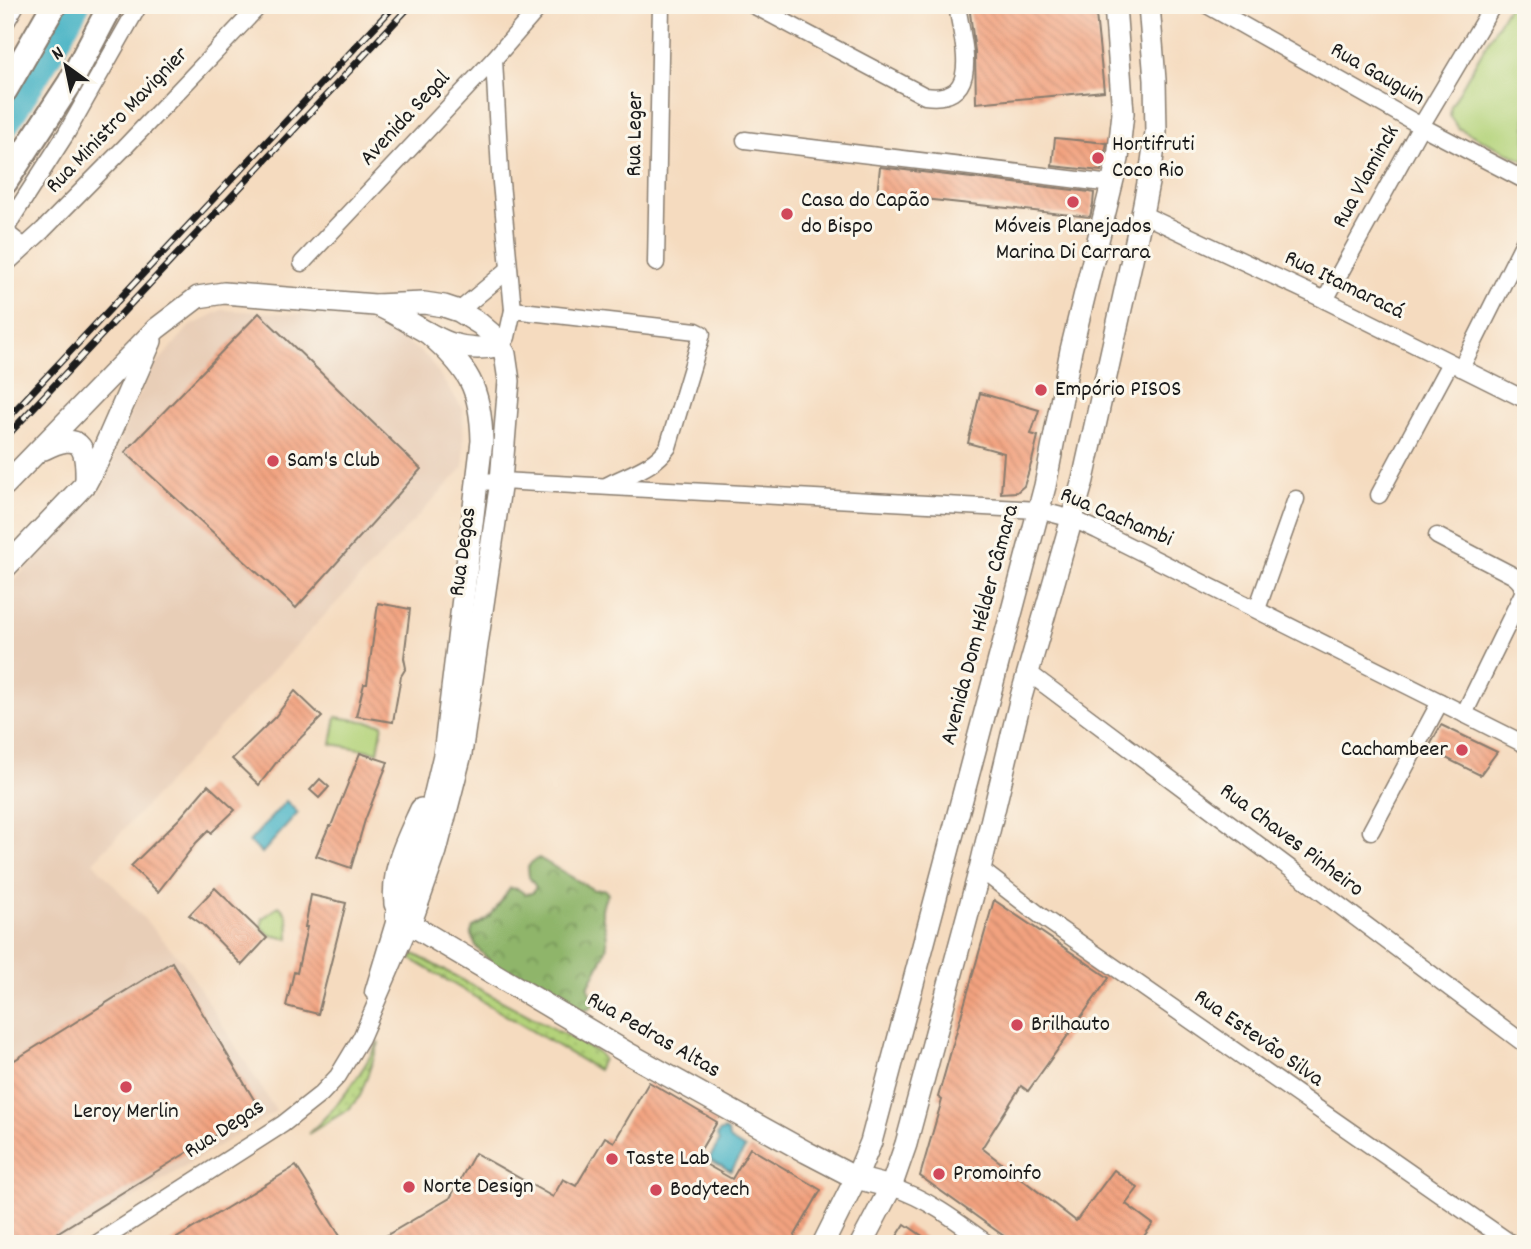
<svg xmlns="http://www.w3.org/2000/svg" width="1531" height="1249" font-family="Dekko,sans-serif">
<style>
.built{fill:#e8ceb7}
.grass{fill:url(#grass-dots);stroke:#68784b;stroke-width:2}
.forest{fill:url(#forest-crowns);stroke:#566843;stroke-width:2}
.green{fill:#b4d37a;stroke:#68784b;stroke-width:2}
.water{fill:#47b3c5;stroke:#326870;stroke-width:2}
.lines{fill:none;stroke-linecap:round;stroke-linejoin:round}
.river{stroke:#47b3c5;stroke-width:24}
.building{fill:url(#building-back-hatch)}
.minor-casing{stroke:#887c6e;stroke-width:19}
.major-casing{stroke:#887c6e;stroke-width:24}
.highway-casing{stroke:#887c6e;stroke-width:28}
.minor{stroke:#fff;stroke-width:16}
.major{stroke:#fff;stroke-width:21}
.highway{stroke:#fff;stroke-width:24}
.rail-casing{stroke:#1c1c1c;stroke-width:7}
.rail{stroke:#fbf7ec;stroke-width:4.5;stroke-dasharray:13;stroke-linecap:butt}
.poi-dot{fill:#d1495b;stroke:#fbf7ec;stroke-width:2.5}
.labels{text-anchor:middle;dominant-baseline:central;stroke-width:6;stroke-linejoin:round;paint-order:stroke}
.street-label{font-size:23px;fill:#1c1c1c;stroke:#fbf7ec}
.poi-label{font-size:23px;fill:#1c1c1c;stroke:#fbf7ec;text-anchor:start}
</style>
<defs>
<pattern id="grass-dots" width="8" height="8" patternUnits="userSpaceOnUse" patternTransform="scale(1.75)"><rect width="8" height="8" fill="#b4d37a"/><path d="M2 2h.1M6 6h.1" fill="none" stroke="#9ab569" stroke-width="1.8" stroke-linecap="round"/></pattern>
<pattern id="forest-crowns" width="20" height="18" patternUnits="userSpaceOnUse" patternTransform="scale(1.75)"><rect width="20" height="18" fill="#8fb56a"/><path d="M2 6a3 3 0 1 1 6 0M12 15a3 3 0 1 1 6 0" fill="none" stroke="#749256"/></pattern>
<pattern id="building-back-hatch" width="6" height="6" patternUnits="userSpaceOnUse" patternTransform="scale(1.75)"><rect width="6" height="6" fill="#f2a27f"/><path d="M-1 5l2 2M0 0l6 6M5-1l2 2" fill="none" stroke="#cf8b6d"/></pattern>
</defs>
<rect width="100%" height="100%" fill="#fbf7ec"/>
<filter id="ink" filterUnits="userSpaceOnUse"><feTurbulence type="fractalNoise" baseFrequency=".0143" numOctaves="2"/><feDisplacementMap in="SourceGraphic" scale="14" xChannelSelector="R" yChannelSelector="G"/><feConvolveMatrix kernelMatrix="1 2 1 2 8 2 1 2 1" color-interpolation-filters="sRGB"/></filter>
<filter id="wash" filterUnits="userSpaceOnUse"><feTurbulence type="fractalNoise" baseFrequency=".00686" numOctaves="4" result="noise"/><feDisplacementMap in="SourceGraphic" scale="28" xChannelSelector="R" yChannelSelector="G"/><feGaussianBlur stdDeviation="1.57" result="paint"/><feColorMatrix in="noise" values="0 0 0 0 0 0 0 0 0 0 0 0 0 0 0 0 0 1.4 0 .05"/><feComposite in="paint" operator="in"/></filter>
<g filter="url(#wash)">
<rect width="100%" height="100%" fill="#f5dbbf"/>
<polygon class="built" points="222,310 376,318 428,358 463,409 464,467 93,862 183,962 276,1111 57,1244 5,1244 5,590 104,486 133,405 153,368 189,327"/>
<g class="grass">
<polygon points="414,954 599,1053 603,1059 598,1070 411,959"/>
<path d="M378,1042L379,1043L360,1096L349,1109L308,1134C338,1107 359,1079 378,1042Z"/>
</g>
<path class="forest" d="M539,858L594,890L604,889L608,894C594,916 609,923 607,944C605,958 594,974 588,987L594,1004L589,1009L579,1012L562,1005L547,993H536L491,962L477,948L471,933L473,927C494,918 497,906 510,888L518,889L525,894L532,893L536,887L529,877L528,867L532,862Z"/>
<g class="green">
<polygon points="1509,5 1526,5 1526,162 1458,128 1450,116 1451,106"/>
<polygon points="336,717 383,724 378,752 331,744"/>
<path d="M279,906C291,916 288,925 289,939L270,935L261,927L263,918Z"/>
</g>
<g class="water">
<polygon points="286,801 298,813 262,853 249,842"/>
<polygon points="724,1130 728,1132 729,1139 745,1149 731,1171 709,1159 719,1142 717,1136 719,1132"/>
</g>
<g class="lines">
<polyline class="river" points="5,128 54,49 78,5"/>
</g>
<g id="blocks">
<g class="building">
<polygon points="969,5 1095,5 1104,91 976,103 975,51"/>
<polygon points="1055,138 1107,143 1101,171 1052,166"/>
<polygon points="880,167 1090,192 1094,193 1093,204 1090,217 877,194"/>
<polygon points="259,313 421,469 296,608 125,452"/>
<polygon points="980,393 1039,410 1031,434 1038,436 1032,461 1024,486 1017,492 1001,493 1004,453 968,443"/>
<polygon points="378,603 410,609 404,658 406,668 401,676 393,722 356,716 364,684 367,684"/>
<polygon points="295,691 322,717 279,759 259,785 232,759 275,717"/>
<polygon points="1441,725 1497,752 1480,775 1428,749"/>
<polygon points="360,753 388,762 365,820 351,868 316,856 329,826 331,826"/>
<polygon points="320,779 329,787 319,798 310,790"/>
<polygon points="208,785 235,810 211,833 209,830 196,843 158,892 131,866 179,819"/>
<polygon points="215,888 267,938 242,965 203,925 189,915"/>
<polygon points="311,895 346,903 318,1014 286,1006 294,972 297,973 307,927 305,927"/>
<polygon points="994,900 1109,978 1028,1091 1021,1086 982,1148 1076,1221 1114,1170 1138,1188 1126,1204 1153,1224 1138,1244 1015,1244 920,1176 942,1100 938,1097"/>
<polygon points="172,962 259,1108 39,1244 5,1244 5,1066"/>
<polygon points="649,1082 717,1122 696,1158 700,1161 732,1179 750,1148 821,1190 790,1244 372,1244 450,1198 475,1153 553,1197 563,1179 576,1186 605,1137 614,1142"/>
<polygon points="296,1166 345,1244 167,1244"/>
<polygon points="905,1224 934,1244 892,1244"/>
</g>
</g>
</g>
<g filter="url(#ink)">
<use href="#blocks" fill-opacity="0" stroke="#887c6e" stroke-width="2"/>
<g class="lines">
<g class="minor-casing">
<g id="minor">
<path d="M753,5L925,96C984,104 962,41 957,5"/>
<polyline points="1207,5 1421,126 1526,181"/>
<polyline points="5,24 16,5"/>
<polyline points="494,59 500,172 513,310 507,337 501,345"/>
<polyline points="745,140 1112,184"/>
<polyline points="1142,214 1325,300 1526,400"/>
<polyline points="23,246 9,235 7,228 12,218 66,134 139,5"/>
<polyline points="302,263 494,59 541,5"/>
<polyline points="656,263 661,5"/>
<polyline points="5,265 43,230 124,148 260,5"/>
<polyline points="1325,300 1421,126 1493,5"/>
<path d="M513,310L696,331L702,334L668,447C655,467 629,474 608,485"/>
<polyline points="459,311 509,269"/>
<polyline points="1461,368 1526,238"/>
<polyline points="478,482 501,481 1038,510 1073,519 1097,530 1526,745"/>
<polyline points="1379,495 1450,363"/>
<path d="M1437,536L1514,576C1520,581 1523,585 1523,593L1464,714"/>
<polyline points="1257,609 1296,499"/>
<polyline points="1029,673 1526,1045"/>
<polyline points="1371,831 1440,702"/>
<polyline points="980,869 1041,916 1512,1244"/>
<polyline points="373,992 396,916"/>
<path d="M891,1187C927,1198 957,1221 988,1244"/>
<polyline points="96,1244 283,1124 321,1094 338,1076 361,1038 410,925"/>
</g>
</g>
<g class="major-casing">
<g id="major">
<path d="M377,305C423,325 447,358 501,345"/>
<path d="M44,449C79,431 87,445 86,481"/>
<polyline points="5,485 156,329 198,297 224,293 375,305 424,303 444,306 459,311 480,324 494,336 505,354 509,381 501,481 461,754 436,851 410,925"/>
<polyline points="5,568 86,483 101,455 151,341"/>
<path d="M395,904C391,869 407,840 421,809"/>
<path d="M396,916L425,835L444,755L482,441C481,387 468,368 428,333"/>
<polyline points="398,917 631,1055 806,1152 856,1178 891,1187"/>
<polyline points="823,1244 856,1178 871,1142 1045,486 1071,350 1118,159 1123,113 1115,5"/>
<polyline points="861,1244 891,1187 906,1144 980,869 1021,697 1083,480 1142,214 1152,162 1156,132 1155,80 1149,5"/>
</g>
</g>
<g class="highway-casing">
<g id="highway">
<polyline points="5,90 54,5"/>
<polyline points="5,182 70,83 111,5"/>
</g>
</g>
<use href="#minor" class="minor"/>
<use href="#major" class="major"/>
<use href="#highway" class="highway"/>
<g class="rail-casing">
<g id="rail">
<polyline points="5,421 395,5"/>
<polyline points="5,438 411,5"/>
</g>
</g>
<use href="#rail" class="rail"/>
</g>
</g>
<g class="poi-dot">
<circle cx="1098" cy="158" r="7"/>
<circle cx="1073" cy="202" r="7"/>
<circle cx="787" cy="214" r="7"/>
<circle cx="1041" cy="390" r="7"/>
<circle cx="273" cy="461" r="7"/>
<circle cx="1462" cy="750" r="7"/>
<circle cx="1017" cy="1025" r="7"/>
<circle cx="126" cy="1087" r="7"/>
<circle cx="612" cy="1159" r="7"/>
<circle cx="939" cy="1174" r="7"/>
<circle cx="409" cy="1187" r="7"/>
<circle cx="656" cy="1190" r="7"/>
</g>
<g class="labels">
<g class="street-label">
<text transform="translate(1377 75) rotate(30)">Rua Gauguin</text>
<text transform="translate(406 119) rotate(-47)">Avenida Segal</text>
<text transform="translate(118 121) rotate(-46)">Rua Ministro Mavignier</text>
<text transform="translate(636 134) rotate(-89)">Rua Leger</text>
<text transform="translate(1367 177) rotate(-61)">Rua Vlaminck</text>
<text transform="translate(1344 286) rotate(26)">Rua Itamaracá</text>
<text transform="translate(1116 518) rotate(23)">Rua Cachambi</text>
<text transform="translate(464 552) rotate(-82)">Rua Degas</text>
<text transform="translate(981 625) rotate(-75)">Avenida Dom Hélder Câmara</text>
<text transform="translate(1291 841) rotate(37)">Rua Chaves Pinheiro</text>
<text transform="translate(653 1036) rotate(30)">Rua Pedras Altas</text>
<text transform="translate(1258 1039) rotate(35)">Rua Estevão Silva</text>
<text transform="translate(225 1130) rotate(-33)">Rua Degas</text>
</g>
<g class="poi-label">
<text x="1112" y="145">Hortifruti<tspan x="1112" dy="26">Coco Rio</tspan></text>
<text x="801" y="201">Casa do Capão<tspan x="801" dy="26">do Bispo</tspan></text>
<text x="1073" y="227" text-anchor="middle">Móveis Planejados<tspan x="1073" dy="26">Marina Di Carrara</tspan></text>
<text x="1055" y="390">Empório PISOS</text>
<text x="287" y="461">Sam's Club</text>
<text x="1448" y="750" text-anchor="end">Cachambeer</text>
<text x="1031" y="1025">Brilhauto</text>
<text x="126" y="1112" text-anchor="middle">Leroy Merlin</text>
<text x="626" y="1159">Taste Lab</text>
<text x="953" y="1174">Promoinfo</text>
<text x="423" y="1187">Norte Design</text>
<text x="670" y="1190">Bodytech</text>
</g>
</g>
<rect width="1531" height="1249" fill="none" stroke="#fbf7ec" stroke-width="28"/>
<g transform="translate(66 66) rotate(327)" stroke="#fbf7ec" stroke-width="5" paint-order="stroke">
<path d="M0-5L12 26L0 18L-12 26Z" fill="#1c1c1c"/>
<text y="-10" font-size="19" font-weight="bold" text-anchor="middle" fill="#1c1c1c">N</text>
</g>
</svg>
